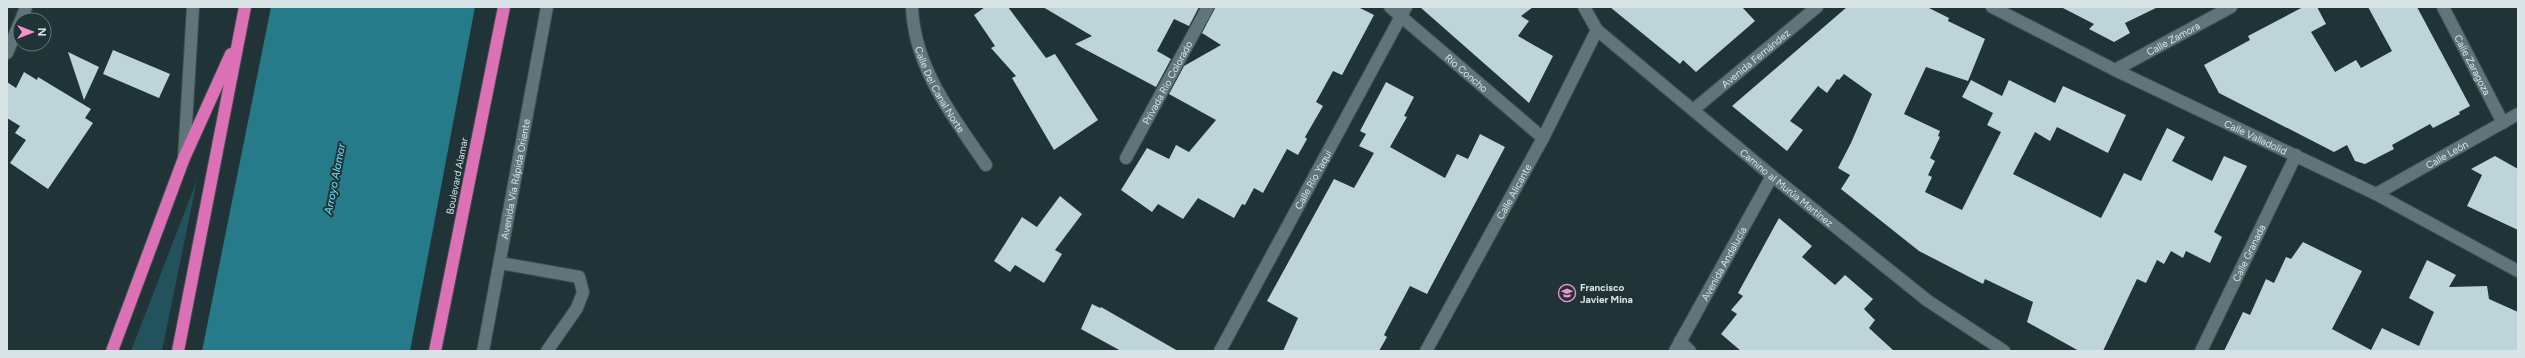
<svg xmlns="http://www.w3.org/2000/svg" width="2525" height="358" font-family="Figtree,sans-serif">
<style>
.green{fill:#22535c}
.water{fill:#257b89}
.building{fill:#bdd4d9}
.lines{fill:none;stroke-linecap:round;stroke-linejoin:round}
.minor-casing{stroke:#3e4f52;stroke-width:14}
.highway-casing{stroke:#3e4f52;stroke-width:14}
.minor{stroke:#60757a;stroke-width:12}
.highway{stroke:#dc71b5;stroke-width:12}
.labels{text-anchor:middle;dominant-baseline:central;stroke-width:4;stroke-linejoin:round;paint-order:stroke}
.street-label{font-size:10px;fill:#d8e3e6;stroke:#203337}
.poi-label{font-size:10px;font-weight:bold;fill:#d8e3e6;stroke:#203337;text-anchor:start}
.water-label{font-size:11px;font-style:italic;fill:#6ae2f9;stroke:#203337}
</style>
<rect width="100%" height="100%" fill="#203337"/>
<polygon class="green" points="197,180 162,351 131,351"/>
<polygon class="water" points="271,7 475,7 410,351 202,351"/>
<g class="building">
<polygon points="985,7 1008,7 1046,58 1055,54 1098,120 1054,150 1012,78 1016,76 991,48 995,46 974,15"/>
<polygon points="1043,7 1199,7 1189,26 1174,19 1157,51 1171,59 1156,87 1075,44 1092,36"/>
<polygon points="1215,7 1358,7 1374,15 1342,75 1333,71 1316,102 1323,106 1305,137 1307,139 1298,155 1287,149 1263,193 1254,188 1245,205 1242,204 1234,218 1198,198 1183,219 1158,204 1152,212 1121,190 1147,148 1169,159 1176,145 1189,152 1216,120 1169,94 1184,66 1221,45 1202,33"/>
<polygon points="1420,7 1533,7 1521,16 1529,21 1518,36 1553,56 1529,103"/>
<polygon points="1610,7 1742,7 1755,21 1696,72 1683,60 1680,64"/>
<polygon points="1847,7 1927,7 1949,18 1948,21 1985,39 1968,81 1926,67 1904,114 1940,131 1938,136 1940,137 1930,158 1935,161 1928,175 1932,177 1925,192 1962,210 2001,132 1987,125 1993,113 1962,97 1971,80 2002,96 2009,80 2055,103 2063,86 2126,115 2108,153 2057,127 2050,141 2035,132 2013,174 2101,218 2124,173 2141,181 2167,128 2185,137 2172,161 2212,181 2224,156 2247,166 2214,232 2222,237 2210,263 2186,251 2183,258 2171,251 2164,264 2157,260 2146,283 2137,279 2103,351 2079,351 2027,322 2033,302 1985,279 1983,284 1919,251 1841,189 1850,175 1838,168 1851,143 1872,94 1844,74 1839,80 1837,79 1827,93 1818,86 1790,121 1803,130 1787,151 1732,106"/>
<polygon points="2061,7 2158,7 2125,23 2130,33 2114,42 2089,29 2094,24"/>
<polygon points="2303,7 2317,7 2326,24 2311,32 2335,72 2356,60 2361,68 2392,51 2368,7 2417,7 2470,106 2459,112 2460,114 2433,128 2430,124 2392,145 2394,149 2365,164 2355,161 2347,145 2334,152 2219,93 2204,65 2250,40 2248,36"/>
<polygon points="113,50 170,74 159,98 103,74"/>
<polygon points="68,52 99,67 84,100"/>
<polygon points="24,72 37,80 38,77 91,109 85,118 93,123 48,189 10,163 26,140 15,133 20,126 7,118 7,82 16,88"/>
<polygon points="1386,82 1414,97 1404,116 1407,117 1390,147 1445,178 1457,154 1468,159 1480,134 1505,147 1427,294 1410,286 1384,335 1387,337 1379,351 1283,351 1298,318 1267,301 1334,179 1354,188 1374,153 1359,146 1366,134 1360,131"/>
<polygon points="2495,156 2518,169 2518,230 2467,206 2482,175 2471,169"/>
<polygon points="1060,196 1082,214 1055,250 1062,254 1044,283 1015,265 1010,272 994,261 1022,217 1037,227"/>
<polygon points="1779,218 1812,246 1802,257 1835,285 1845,275 1873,299 1864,309 1875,320 1869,328 1894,351 1741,351 1721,334 1737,314 1731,310 1743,296 1738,293"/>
<polygon points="2303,242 2362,271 2332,329 2371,350 2382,328 2419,346 2434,312 2409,298 2427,260 2456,275 2449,287 2487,286 2489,299 2518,312 2518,351 2224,351 2243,312 2250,315 2266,279 2274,283 2286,257 2291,259"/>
<polygon points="1092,304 1100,308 1101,307 1178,351 1121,351 1081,329"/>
</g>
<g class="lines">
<g class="minor-casing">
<g id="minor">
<path id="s1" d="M912,7C914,67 953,117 986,165"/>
<path id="s2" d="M1390,7L1543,138"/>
<path id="s3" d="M1584,7L1597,30L1772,176L1928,301L2004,351"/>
<path id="s4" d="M1992,7L2115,70L2376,194L2518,271"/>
<path id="s5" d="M2443,7L2503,123"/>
<polyline points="21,20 26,7"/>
<polyline points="7,53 20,22"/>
<path id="s6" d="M2115,70L2231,7"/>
<path id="s7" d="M1693,110L1817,7"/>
<polyline points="184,158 193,7"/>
<path id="s8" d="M1126,158L1208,7"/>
<path id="s9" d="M2376,194L2518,114"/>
<polyline points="500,263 579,277 583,292 577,308 547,351"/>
<polyline points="1680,341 1690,351"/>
<path id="s10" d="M483,351L547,7"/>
<path id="s11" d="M1220,351L1406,7"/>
<path id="s12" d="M1426,351L1543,138L1597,30"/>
<path id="s13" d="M1675,351L1772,176"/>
<path id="s14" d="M2201,351L2296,155"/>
</g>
</g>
<g class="highway-casing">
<g id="highway">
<polyline points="112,351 184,158 231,54"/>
<polyline points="178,351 245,7"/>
<polyline points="435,351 504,7"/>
</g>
</g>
<use href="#minor" class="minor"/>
<use href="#highway" class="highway"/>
</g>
<defs>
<g id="school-ring" transform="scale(0.9)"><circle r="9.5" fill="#203337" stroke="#f690cf" stroke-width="1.5"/><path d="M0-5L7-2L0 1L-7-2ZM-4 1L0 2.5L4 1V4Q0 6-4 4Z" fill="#f690cf"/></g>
</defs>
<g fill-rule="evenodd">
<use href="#school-ring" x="1567" y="293"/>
</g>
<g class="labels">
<g class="street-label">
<text stroke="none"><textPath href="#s6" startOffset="66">Calle Zamora</textPath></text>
<text stroke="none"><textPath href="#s7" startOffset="81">Avenida Fernández</textPath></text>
<text stroke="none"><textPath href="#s5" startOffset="65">Calle Zaragoza</textPath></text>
<text stroke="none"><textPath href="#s2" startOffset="101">Río Concho</textPath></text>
<text stroke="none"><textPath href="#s8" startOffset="86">Privada Río Colorado</textPath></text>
<text stroke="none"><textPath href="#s1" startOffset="88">Calle Del Canal Norte</textPath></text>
<text stroke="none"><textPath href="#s4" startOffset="294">Calle Valladolid</textPath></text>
<text stroke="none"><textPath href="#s9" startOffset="81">Calle León</textPath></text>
<text transform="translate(457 176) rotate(-79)">Boulevard Alamar</text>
<text stroke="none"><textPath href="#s10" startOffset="175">Avenida Vía Rápida Oriente</textPath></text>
<text stroke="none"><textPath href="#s11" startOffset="195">Calle Río Yaqui</textPath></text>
<text stroke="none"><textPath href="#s3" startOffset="273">Camino al Murúa Martínez</textPath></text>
<text stroke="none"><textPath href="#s12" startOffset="182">Calle Alicante</textPath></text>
<text stroke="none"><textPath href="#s14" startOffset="109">Calle Granada</textPath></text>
<text stroke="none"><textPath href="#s13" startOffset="100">Avenida Andalucía</textPath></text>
</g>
<g class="poi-label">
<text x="1580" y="287">Francisco<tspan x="1580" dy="12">Javier Mina</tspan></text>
</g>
<g class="water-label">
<text transform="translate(335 179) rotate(-79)">Arroyo Alamar</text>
</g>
</g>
<rect width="2525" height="358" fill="none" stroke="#d8e3e6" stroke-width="16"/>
<g transform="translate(32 32) rotate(90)"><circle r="19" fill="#203337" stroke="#6a797d"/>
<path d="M0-3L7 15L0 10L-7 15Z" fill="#f690cf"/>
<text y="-6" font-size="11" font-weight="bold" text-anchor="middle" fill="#d8e3e6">N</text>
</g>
</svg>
